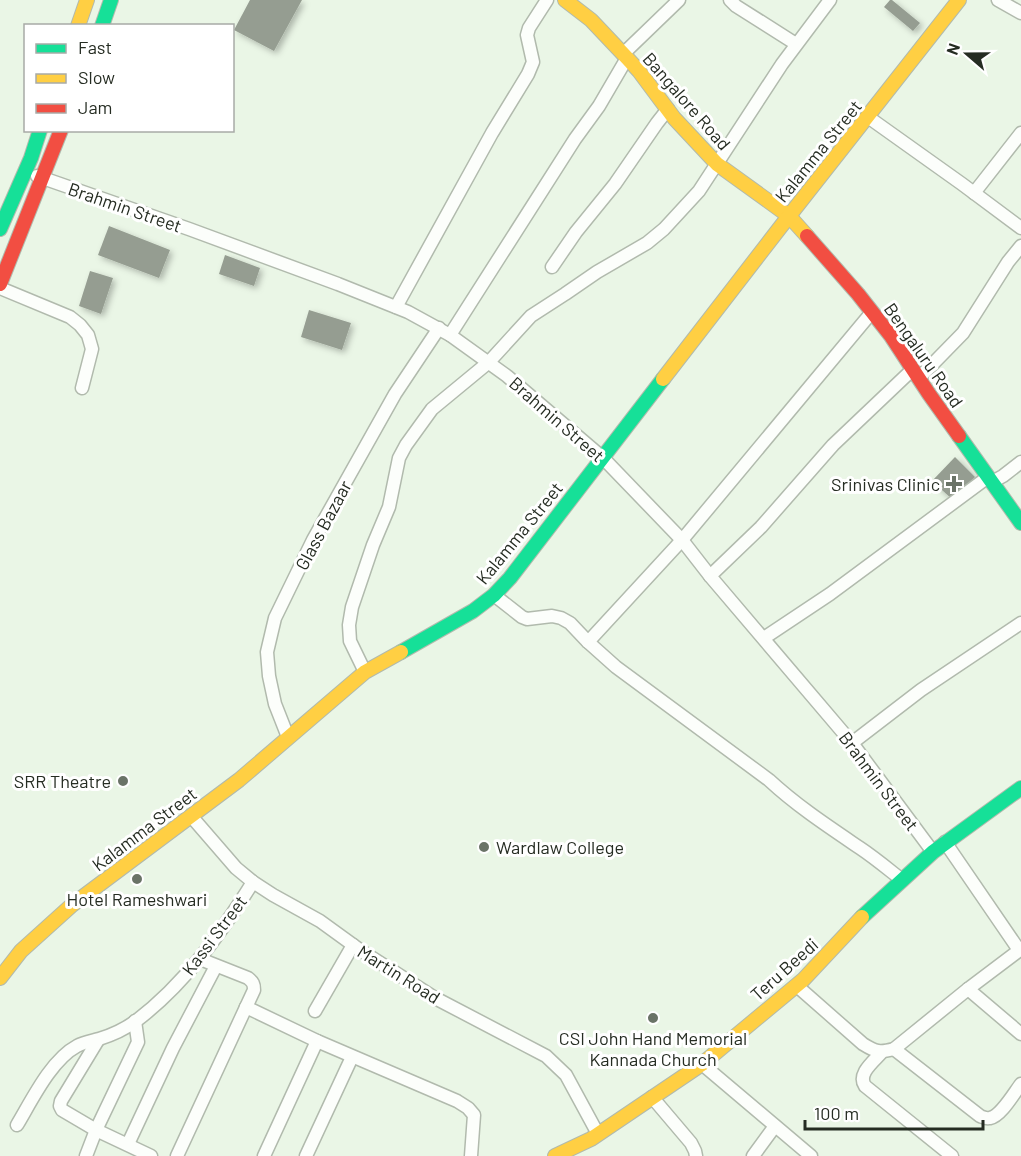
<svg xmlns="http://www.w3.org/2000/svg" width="1021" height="1156" font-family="Barlow,sans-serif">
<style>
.building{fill:#959d91;filter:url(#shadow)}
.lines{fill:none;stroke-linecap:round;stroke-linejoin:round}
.street-casing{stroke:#b1baad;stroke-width:15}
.fast-casing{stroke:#b1baad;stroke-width:16}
.slow-casing{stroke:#b1baad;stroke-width:16}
.jam-casing{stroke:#b1baad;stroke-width:16}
.street{stroke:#fcfefb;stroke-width:12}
.fast{stroke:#16e098;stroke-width:14}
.slow{stroke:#ffcf43;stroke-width:14}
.jam{stroke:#f24e42;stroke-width:14}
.poi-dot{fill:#6a7367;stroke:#fff;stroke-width:2}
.labels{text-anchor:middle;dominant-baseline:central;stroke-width:6;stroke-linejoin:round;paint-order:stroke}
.street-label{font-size:18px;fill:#252c22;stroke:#fff}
.poi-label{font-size:18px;fill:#252c22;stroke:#fff;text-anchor:end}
</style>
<defs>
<filter id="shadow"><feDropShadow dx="3" dy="3" stdDeviation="3" flood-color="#0004"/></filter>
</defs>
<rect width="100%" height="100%" fill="#eaf6e6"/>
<g class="building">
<polygon points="250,0 302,0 274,51 234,30"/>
<polygon points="890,0 892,0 920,23 913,31 884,7"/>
<polygon points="109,226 170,250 159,278 98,255"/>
<polygon points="225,255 260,268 254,286 219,274"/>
<polygon points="90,271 113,278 101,314 79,306"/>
<polygon points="309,310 351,323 342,350 301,337"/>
<polygon points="955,457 975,477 953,500 932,481"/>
</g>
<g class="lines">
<g class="street-casing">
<g id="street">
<polyline points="730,0 736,6 796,44"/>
<polyline points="998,0 1021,13"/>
<polyline points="623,54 679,0"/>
<polyline points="868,117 962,184 1021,228"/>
<polyline points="37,176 189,229 338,284 408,312 450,335 507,376 603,458 682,540 710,576 852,743 933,852"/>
<polyline points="974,193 1021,133"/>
<polyline points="552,267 576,232 615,184 657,123 668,109"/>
<polyline points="0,288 70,317 80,325 88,335 92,349 82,388"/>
<polyline points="396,307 492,133 528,74 533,62 527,35 529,28 547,0"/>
<polyline points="450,335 575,139 599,106 627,58"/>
<polyline points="919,378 963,333 1008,262 1021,246"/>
<polyline points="992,482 1003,476 1021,462"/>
<polyline points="710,576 761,527 833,445 913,369"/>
<path d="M494,595L522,617L527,619L552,616L561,618L570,623L588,642L616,667L769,780C797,806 829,827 860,848C875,858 888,869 902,880"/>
<polyline points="764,638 830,594 988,477"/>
<polyline points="588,642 682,540 872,312"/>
<polyline points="365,672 350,641 349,625 352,607 373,545 389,507 399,458 406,445 432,409 489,362 531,316 565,294 597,272 647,243 664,229 699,191 782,64 830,0"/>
<polyline points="288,737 275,704 269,676 267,652 275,618 313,540 395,394 439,328"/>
<polyline points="852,743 921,690 1021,623"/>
<polyline points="191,816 236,868 253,882 273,895 320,921 360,950 435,998 546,1056 566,1075 598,1134"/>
<polyline points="945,842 1019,950"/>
<path d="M797,986L863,1044C876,1052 879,1053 894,1049L968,989L1021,949"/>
<polyline points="968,989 1021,1034"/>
<polyline points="246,1007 317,1041 457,1101 468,1108 474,1115 471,1156"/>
<polyline points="315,1011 353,945"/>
<polyline points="98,1040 61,1101 60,1106 62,1110 96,1130 151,1156"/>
<path d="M894,1049L980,1116C985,1118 986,1119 990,1118C1001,1116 1014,1093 1021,1084"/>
<path d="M881,1053C873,1062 857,1074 865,1086L952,1156"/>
<polyline points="702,1064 811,1156"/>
<polyline points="652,1097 691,1143 695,1151 696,1156"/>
<path d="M17,1125C32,1100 51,1060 77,1046C84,1042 92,1041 99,1039C112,1035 125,1029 136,1021C185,984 221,933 253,882"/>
<polyline points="128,1144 173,1048 216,966"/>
<polyline points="86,1156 96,1130 138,1042 135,1021"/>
<path d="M177,1156L254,990C254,984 253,982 248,978L200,959"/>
<polyline points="264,1156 317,1041"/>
<polyline points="306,1156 352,1057"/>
<polyline points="753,1156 775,1126"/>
</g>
</g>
<g class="fast-casing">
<g id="fast">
<polyline points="102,26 111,0"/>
<polyline points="0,229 31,158 40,130"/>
<polyline points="959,436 1021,523"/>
<polyline points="401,652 473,611 494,595 510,578 663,379"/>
<polyline points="862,917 933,852 1021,788"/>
</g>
</g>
<g class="slow-casing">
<g id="slow">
<polyline points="565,0 591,20 627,58 639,71 674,118 717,164 789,216 807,236"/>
<polyline points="78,26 87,0"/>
<polyline points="663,379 789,216 959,0"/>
<polyline points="0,978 21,951 72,905 239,780 365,672 401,652"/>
<polyline points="555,1156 591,1139 702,1064 803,980 862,917"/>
</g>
</g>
<g class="jam-casing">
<g id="jam">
<polyline points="807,236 858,294 891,336 929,394 959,436"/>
<polyline points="0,284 61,130"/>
</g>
</g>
<use href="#street" class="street"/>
<use href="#fast" class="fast"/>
<use href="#slow" class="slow"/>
<use href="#jam" class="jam"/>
</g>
<g class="poi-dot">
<path d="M951 475h6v6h6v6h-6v6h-6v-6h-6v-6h6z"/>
<circle cx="123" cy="781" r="6"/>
<circle cx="484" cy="847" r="6"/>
<circle cx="137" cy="879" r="6"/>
<circle cx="653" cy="1018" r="6"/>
</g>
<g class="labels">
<g class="street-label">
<text transform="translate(687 101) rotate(49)">Bangalore Road</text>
<text transform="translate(818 151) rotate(-51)">Kalamma Street</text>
<text transform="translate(125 207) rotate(19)">Brahmin Street</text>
<text transform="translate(924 355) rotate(55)">Bengaluru Road</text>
<text transform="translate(557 419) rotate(41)">Brahmin Street</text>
<text transform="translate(323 525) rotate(-62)">Glass Bazaar</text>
<text transform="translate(519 533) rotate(-51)">Kalamma Street</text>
<text transform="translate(879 781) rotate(53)">Brahmin Street</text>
<text transform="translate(144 829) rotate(-37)">Kalamma Street</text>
<text transform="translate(214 935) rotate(-53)">Kassi Street</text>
<text transform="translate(784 969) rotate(-42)">Teru Beedi</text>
<text transform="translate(399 974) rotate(32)">Martin Road</text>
</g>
<g class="poi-label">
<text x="940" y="484">Srinivas Clinic</text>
<text x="111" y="781">SRR Theatre</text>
<text x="496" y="847" text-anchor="start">Wardlaw College</text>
<text x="137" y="899" text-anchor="middle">Hotel Rameshwari</text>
<text x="653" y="1038" text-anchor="middle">CSI John Hand Memorial<tspan x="653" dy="21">Kannada Church</tspan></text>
</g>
</g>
<rect x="24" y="24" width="210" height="108" fill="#ffffff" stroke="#a8aba7" stroke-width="1.5"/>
<rect x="36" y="44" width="30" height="9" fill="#16e098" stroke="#a8aba7" stroke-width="1.5"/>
<text x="78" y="54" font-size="18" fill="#252c22">Fast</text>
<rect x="36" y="74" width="30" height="9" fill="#ffcf43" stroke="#a8aba7" stroke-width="1.5"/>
<text x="78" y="84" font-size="18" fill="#252c22">Slow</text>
<rect x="36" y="104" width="30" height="9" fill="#f24e42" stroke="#a8aba7" stroke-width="1.5"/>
<text x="78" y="114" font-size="18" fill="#252c22">Jam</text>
<g transform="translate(967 54) rotate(290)" stroke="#ffffff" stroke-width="4.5" paint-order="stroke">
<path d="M0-4.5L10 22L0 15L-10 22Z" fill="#252c22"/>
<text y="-9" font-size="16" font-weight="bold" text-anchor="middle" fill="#252c22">N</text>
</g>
<path d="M805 1120v9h178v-9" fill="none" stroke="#252c22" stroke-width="3"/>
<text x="814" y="1120" font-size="18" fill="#252c22" stroke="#ffffff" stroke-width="4.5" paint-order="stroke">100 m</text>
</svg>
